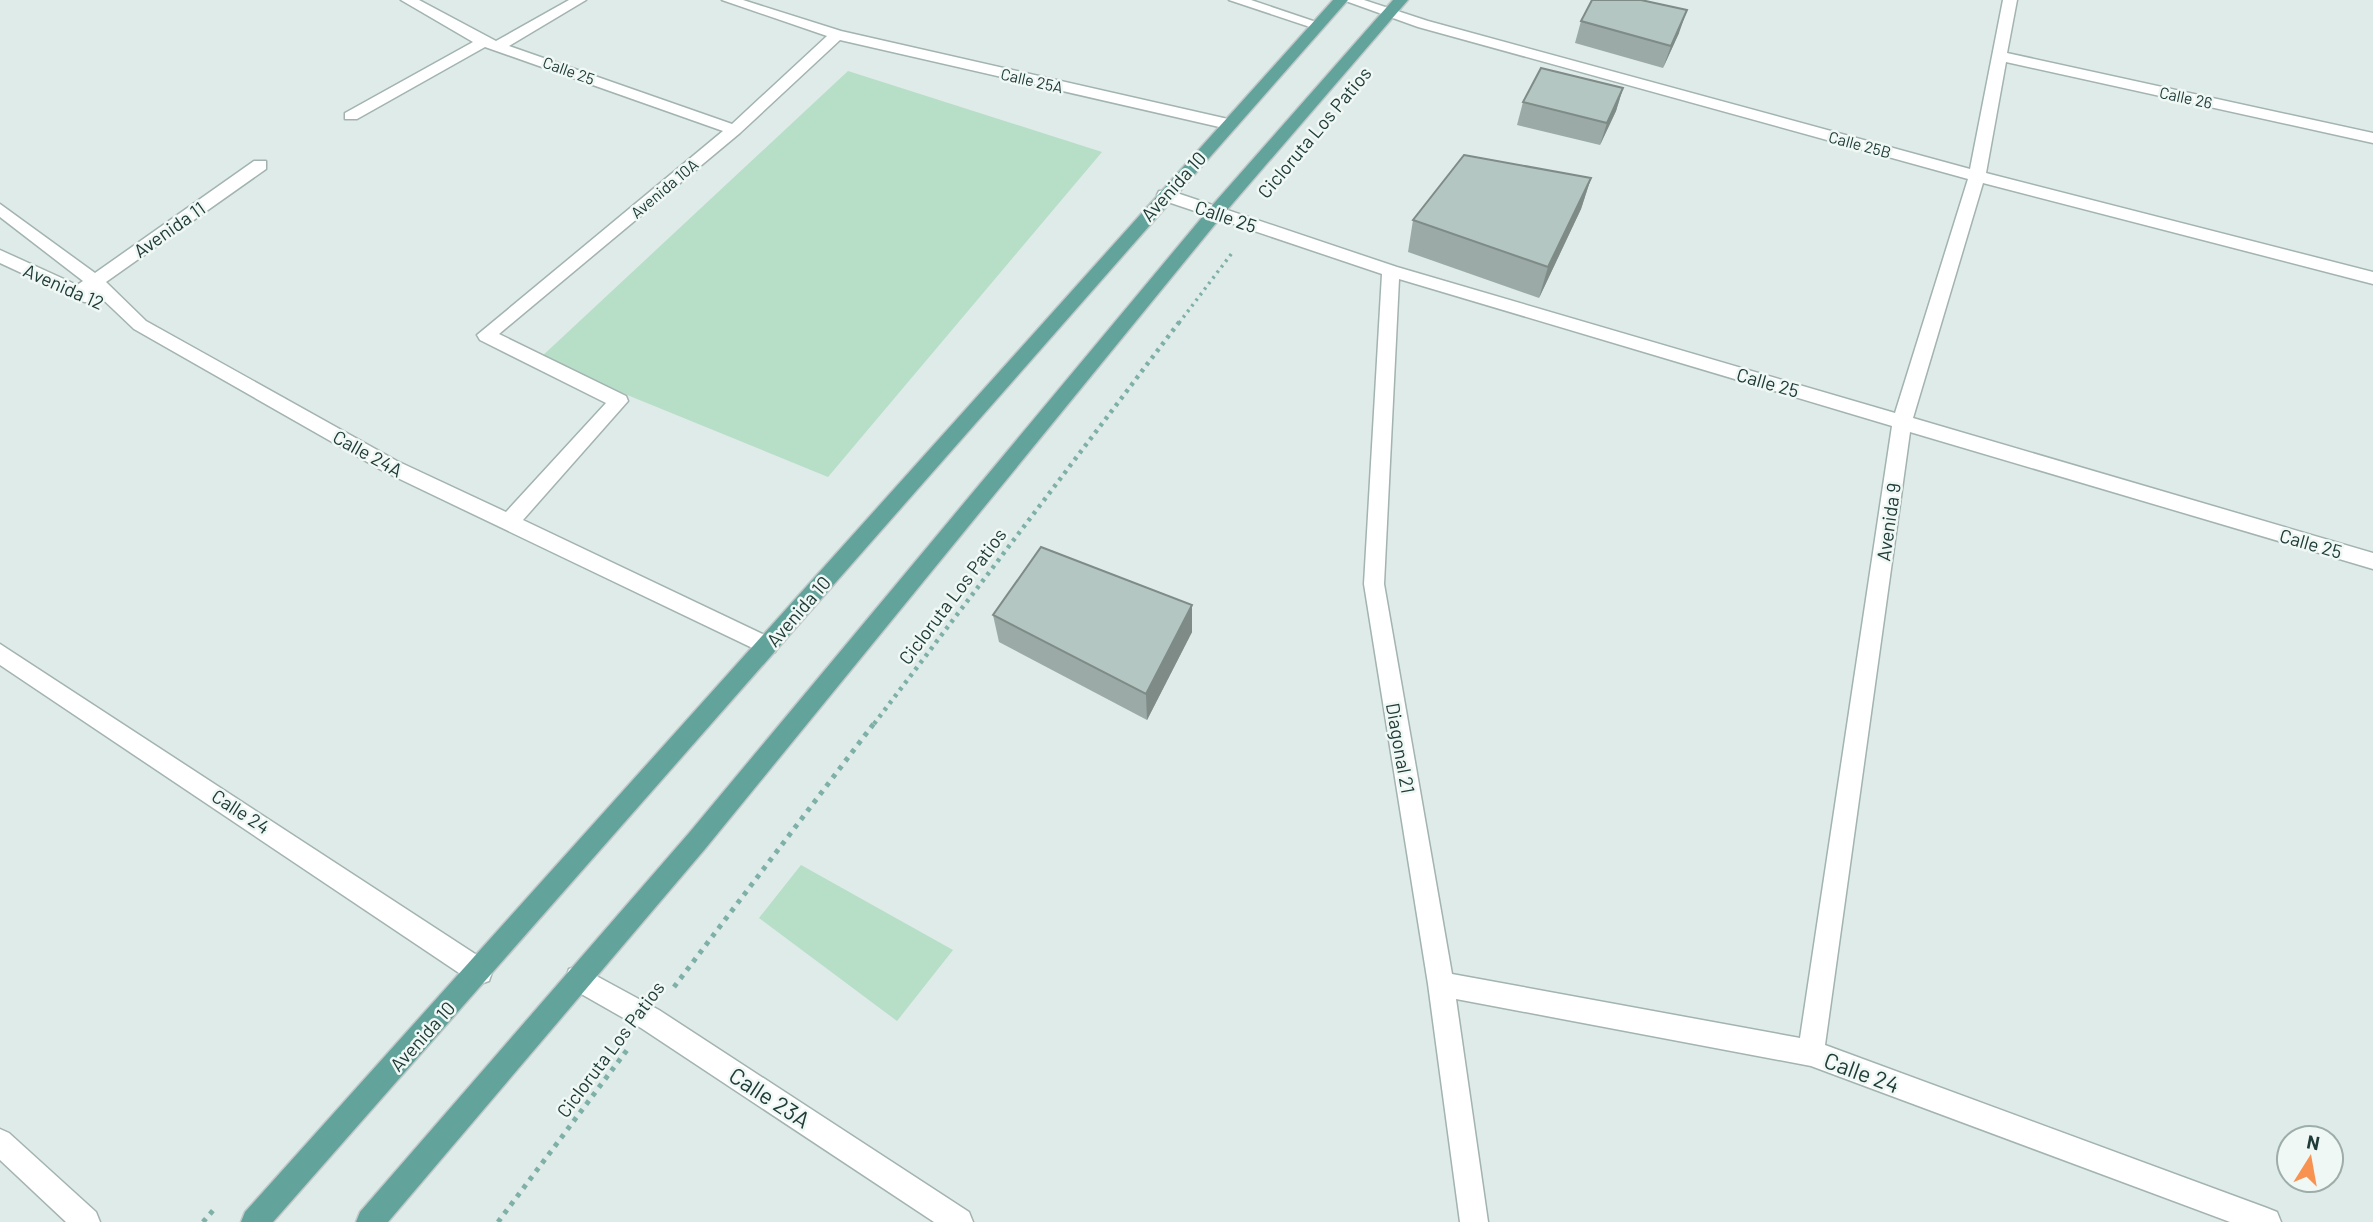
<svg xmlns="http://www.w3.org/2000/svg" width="2373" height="1222" font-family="Barlow,sans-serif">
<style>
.green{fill:#b7dec7}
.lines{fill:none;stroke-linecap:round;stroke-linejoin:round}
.minor-casing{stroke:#a2b3b0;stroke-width:3}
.primary-casing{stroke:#c1c8c7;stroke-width:3}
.path-far2{stroke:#7eb0a8;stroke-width:3.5;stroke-dasharray:2.5 4.5;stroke-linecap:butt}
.path-far1{stroke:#7eb0a8;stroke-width:4.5;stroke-dasharray:3.5 5;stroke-linecap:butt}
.path{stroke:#7eb0a8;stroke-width:5;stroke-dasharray:4.5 6;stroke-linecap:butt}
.minor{fill:#fff;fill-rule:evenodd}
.primary{fill:#62a39c;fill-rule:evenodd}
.wall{fill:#9baaa6}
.shaded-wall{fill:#7e8b87}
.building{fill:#b4c6c1;stroke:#7e8b87;stroke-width:2}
.labels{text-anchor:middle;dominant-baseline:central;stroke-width:5;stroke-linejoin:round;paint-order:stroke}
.far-street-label{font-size:16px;fill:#203c38;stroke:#f0f8f5}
.street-label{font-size:19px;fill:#203c38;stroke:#f0f8f5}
.near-street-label{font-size:23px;fill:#203c38;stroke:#f0f8f5}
</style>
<rect width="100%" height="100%" fill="#dfebe8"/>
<g class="green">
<polygon points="848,71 1102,152 828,477 539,359"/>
<polygon points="801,865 953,950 897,1021 759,918"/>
</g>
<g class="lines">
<g class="minor-casing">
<g id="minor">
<polygon points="401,0 419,0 496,41 569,0 586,0 509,46 732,124 827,36 722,0 743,0 841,31 1228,119 1236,124 1228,129 840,40 740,133 499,334 626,396 628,401 523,520 775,640 778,646 775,652 767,655 383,471 134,329 94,291 99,298 96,302 84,302 0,263 0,250 77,285 83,281 0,217 0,204 95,273 254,161 266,161 266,169 106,282 146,321 397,461 506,512 606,403 480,340 477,335 723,131 485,47 357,119 345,119 345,113 473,42"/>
<polygon points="1229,0 1251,0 1325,25 1318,29 1313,28"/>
<path d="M1343,0H1364L1428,21L1970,169L2003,0H2017L2007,53L2373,133V143L2006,62L1986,173L2373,272V284L1983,183L1913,418L2373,553V569L1910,432L1825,1045L2267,1208L2277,1212L2281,1222H2230L1811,1066L1456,999L1488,1222H1460L1428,984L1364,584L1382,274L1159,199L1157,195L1159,191H1171L1397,267L1895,413L1968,179L1418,27ZM1399,279L1892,426L1800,1038L1452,974L1384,584Z"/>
<polygon points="0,644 489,963 492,972 489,981 480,984 471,981 0,665"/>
<polygon points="578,966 659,1010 969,1212 973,1222 934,1222 641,1028 569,987 566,978 569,969"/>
<polygon points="0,1129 9,1133 96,1212 100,1222 66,1222 0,1160"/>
</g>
</g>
<g class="primary-casing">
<g id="primary">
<polygon points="1333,0 1348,0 273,1222 241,1222 245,1212"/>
<polygon points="1393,0 1408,0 1221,217 705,849 388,1222 356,1222 360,1212 689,833 1209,209"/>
</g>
</g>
<polyline class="path-far2" points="1179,323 1232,253"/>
<polyline class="path-far1" points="874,724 1180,321"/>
<g class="path">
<polyline points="674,987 875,722"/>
<polyline points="203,1222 216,1207"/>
<polyline points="498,1222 627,1050"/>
</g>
<use href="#minor" class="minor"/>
<use href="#primary" class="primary"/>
</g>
<g class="wall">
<polygon points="1581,21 1679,33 1663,68 1575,43"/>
<polygon points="1623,88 1616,111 1600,145 1517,125 1523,102"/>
<polygon points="1591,178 1581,209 1539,298 1408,252 1413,220"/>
<polygon points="993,615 1192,632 1147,720 999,642"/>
</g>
<g class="shaded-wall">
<polygon points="1687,10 1679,33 1663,68 1671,46"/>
<polygon points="1623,88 1616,111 1600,145 1607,123"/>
<polygon points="1591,178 1581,209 1539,298 1548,267"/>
<polygon points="1192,605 1192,632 1147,720 1146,694"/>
</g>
<g class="building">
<polygon points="1592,0 1641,0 1687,10 1671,46 1581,21"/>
<polygon points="1541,68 1623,88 1607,123 1523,102"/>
<polygon points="1464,155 1591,178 1548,267 1413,220"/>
<polygon points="1041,547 1192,605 1146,694 993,615"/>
</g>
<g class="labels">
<g class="far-street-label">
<text transform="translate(569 70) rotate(20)">Calle 25</text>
<text transform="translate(1032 80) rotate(13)">Calle 25A</text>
<text transform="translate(2186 97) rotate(12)">Calle 26</text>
<text transform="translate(1860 144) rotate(15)">Calle 25B</text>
<text transform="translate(664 188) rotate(-40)">Avenida 10A</text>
</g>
<g class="street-label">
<text transform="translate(1314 132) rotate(-50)">Cicloruta Los Patios</text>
<text transform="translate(1173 186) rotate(-48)">Avenida 10</text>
<text transform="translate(1226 216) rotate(19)">Calle 25</text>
<text transform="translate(169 229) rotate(-35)">Avenida 11</text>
<text transform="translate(64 286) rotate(24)">Avenida 12</text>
<text transform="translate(1768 382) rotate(16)">Calle 25</text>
<text transform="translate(368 453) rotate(29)">Calle 24A</text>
<text transform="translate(1888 522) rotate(-82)">Avenida 9</text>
<text transform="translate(2311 543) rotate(16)">Calle 25</text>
<text transform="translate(952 596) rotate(-53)">Cicloruta Los Patios</text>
<text transform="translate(798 611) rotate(-49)">Avenida 10</text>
<text transform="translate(1401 748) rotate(80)">Diagonal 21</text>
<text transform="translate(241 811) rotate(33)">Calle 24</text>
<text transform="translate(422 1036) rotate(-48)">Avenida 10</text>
<text transform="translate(610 1049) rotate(-53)">Cicloruta Los Patios</text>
</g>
<g class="near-street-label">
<text transform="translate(1862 1072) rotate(20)">Calle 24</text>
<text transform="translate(770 1097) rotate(33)">Calle 23A</text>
</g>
</g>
<g transform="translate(2310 1159) rotate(11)"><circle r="33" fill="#f0f8f5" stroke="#9dada9" stroke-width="2"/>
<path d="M0-5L12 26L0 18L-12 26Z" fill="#f89251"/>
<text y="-10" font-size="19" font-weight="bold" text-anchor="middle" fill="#203c38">N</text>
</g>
</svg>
